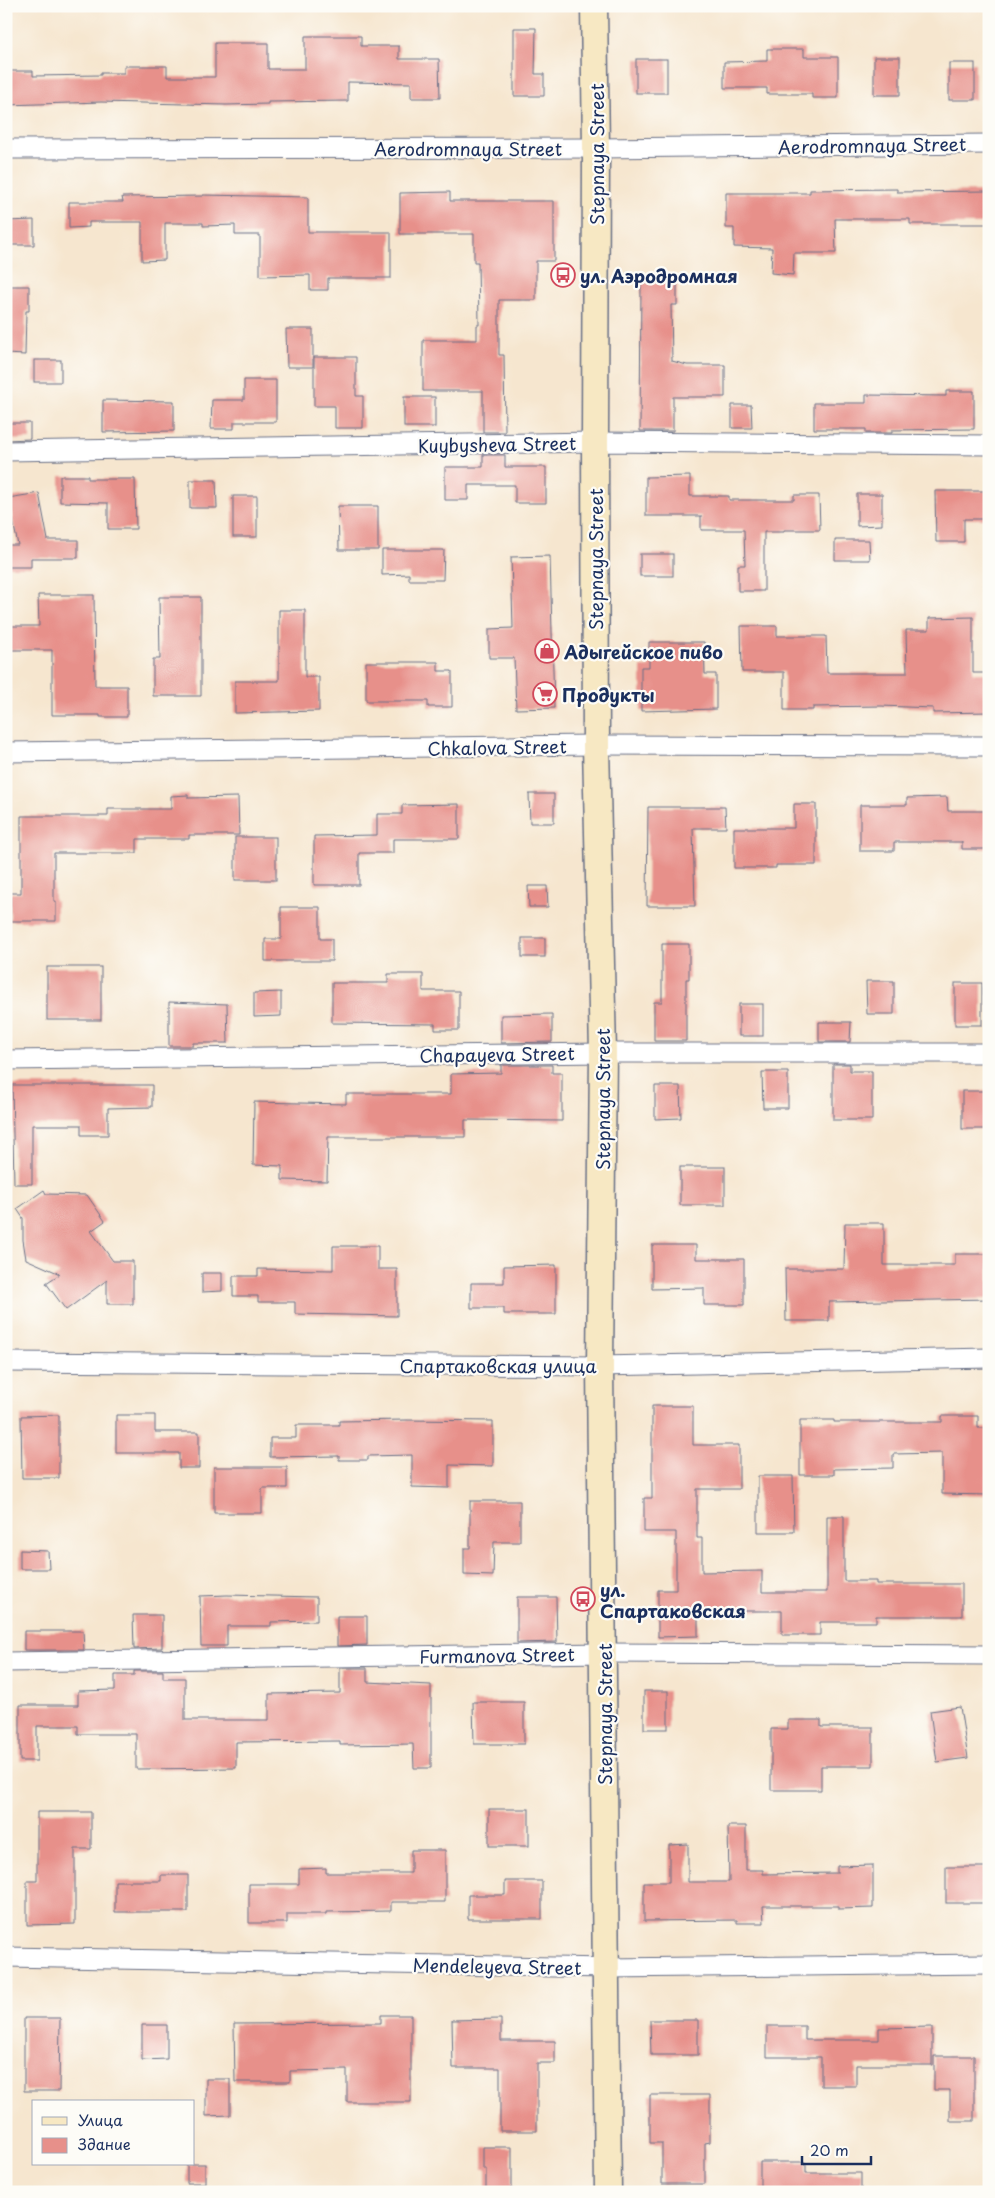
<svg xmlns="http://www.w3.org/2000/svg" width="995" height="2198" font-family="'Playpen Sans',sans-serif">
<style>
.building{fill:#e7908a}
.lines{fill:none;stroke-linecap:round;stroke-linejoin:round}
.minor-casing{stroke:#686f86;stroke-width:21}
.secondary-casing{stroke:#686f86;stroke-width:29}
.minor{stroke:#fff;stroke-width:19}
.secondary{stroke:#f7e8c3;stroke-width:26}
.labels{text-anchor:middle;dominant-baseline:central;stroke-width:4.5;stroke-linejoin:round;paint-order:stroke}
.street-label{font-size:18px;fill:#1b2f5e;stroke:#fdfcf7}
.poi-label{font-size:18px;font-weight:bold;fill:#1b2f5e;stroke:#fdfcf7;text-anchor:start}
</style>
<rect width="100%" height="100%" fill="#fdfcf7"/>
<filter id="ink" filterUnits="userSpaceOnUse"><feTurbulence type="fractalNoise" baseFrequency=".02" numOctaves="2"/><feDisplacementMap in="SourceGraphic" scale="10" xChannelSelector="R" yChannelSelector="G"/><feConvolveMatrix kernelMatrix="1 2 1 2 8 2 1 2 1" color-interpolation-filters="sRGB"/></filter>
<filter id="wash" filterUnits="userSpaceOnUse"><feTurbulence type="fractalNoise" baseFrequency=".0096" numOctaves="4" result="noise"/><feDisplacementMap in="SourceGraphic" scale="20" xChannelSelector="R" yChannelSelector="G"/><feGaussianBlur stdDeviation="1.12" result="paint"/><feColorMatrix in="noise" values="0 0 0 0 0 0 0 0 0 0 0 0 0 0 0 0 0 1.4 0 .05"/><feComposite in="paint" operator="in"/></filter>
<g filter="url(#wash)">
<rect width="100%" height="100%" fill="#f6e6cf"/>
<g id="blocks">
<g class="building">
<polygon points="514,28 536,28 535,74 544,74 544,96 514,96"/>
<polygon points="305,36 361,36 361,46 399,46 399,59 439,59 440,98 411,98 411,83 348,82 348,101 268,102 268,104 226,105 101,102 6,105 6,71 33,71 33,76 101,75 101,73 124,73 124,66 167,66 167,77 215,77 215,43 268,43 268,69 305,69"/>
<polygon points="767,49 804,49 804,57 838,57 838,98 812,98 812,94 767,94 767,88 724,88 724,62 767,61"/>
<rect x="874" y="57" width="26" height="38"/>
<rect x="636" y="59" width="31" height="34"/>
<rect x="949" y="63" width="26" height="37"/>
<polygon points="897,189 897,192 989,191 989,224 910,224 910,219 835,219 836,253 794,253 793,275 771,273 772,248 734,247 734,228 726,228 726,193 810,193 810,190"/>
<polygon points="450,192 450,201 554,201 554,261 536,261 536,300 499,300 499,355 504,355 505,432 483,432 483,391 423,391 423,340 477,340 477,325 479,325 478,262 474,262 474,234 400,234 400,193"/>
<polygon points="203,195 308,197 308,232 391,232 391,278 328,278 328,290 310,290 310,275 260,276 260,235 235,235 235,225 203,226 203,223 165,223 165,260 142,261 142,222 89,222 89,227 69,228 69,202 123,202 122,197 203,196"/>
<polygon points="34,220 34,245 6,245 6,221"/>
<polygon points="641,283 677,283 677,305 671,305 672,361 687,365 725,365 725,397 673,397 673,431 640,431"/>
<polygon points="6,286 29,286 29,311 26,311 25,355 6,354"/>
<polygon points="286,329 313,329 313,367 287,367"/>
<polygon points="314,357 356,357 356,396 363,396 363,428 335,428 335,406 314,406"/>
<rect x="34" y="360" width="27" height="22"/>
<polygon points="244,380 276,380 276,422 234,422 234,429 211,429 212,400 244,400"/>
<polygon points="946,391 974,391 974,429 892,430 892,433 866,433 866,429 814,429 814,403 866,403 866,395 946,396"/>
<rect x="404" y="397" width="31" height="30"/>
<polygon points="103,400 174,401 174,431 103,432"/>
<polygon points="732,405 751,405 752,428 732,428"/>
<polygon points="6,423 30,423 30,439 6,440"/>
<polygon points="483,455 505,455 505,467 546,467 546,503 515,503 515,485 468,485 468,500 445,500 445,467 483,467"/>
<polygon points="60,476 88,476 88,479 135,479 136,529 108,529 108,503 60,502"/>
<polygon points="690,476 690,496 729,496 729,500 794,500 794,495 819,495 820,530 784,530 784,532 764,532 764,591 738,591 738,565 745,565 744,530 701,530 701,516 646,516 646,477"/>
<polygon points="190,480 216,480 217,508 190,508"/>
<polygon points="935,491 989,491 989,519 964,519 964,542 936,542"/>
<polygon points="39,493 48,540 78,540 78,558 31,558 31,567 6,567 6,545 18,545 8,498"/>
<polygon points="857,494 882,494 882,525 857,526"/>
<rect x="233" y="496" width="24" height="41"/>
<polygon points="338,506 378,506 378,550 339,550"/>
<polygon points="835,540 869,540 870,560 835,560"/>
<polygon points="382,550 444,550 443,580 409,580 409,574 382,575"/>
<rect x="640" y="554" width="33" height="22"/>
<polygon points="550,556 554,708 516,709 514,658 489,658 489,629 513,628 511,557"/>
<polygon points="38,595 94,595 95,686 127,686 127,717 100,717 100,715 52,715 52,650 6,650 6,626 39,626"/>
<polygon points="159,597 201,597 201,696 153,696 153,659 160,659"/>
<polygon points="279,610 305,610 305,677 319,677 319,711 235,713 235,681 279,681"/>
<polygon points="973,617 973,673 989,673 989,712 933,713 933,708 881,706 813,707 813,710 784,710 784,672 742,672 741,626 777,626 777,636 826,636 827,673 907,673 906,630 929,630 929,618"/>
<polygon points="649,642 704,642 705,674 716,674 716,709 641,711 641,667 649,667"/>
<polygon points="366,662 438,662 438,671 452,671 452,707 428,707 428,701 366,701"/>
<polygon points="529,794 554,794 554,823 530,823"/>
<polygon points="188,795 188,798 238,797 239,835 189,835 189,839 137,839 137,853 54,853 54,901 56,901 56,921 10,921 10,893 21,893 21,816 108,816 108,809 171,809 171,796"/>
<polygon points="947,797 948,811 989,811 989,849 962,849 962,842 894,842 894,851 860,851 860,805 907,805 907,798"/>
<polygon points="459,804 459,839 393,839 393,853 359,853 359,885 314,885 314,836 377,835 377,814 402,814 402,805"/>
<polygon points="794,804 816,804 816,865 776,865 776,868 734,868 734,828 794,828"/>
<polygon points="648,807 725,807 726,828 693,828 695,906 647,906"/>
<rect x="235" y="837" width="41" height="43"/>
<polygon points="528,886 547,886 548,907 529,907"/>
<polygon points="281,907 320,907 320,939 332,939 332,961 265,961 265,939 281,939"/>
<rect x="522" y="938" width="23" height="19"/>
<polygon points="662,944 689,944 689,979 686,979 686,1041 654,1041 654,1002 662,1002"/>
<rect x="47" y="967" width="54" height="53"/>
<polygon points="388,974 423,974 423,991 459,991 459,1030 435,1030 435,1024 332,1023 332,983 388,983"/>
<polygon points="866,981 894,981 894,1014 867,1014"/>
<rect x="955" y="983" width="27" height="42"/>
<polygon points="281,992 281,1016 254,1017 254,993"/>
<polygon points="169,1002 227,1004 228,1043 193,1043 193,1046 169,1046"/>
<rect x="739" y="1004" width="24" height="32"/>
<polygon points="552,1014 552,1042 501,1043 501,1015"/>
<polygon points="819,1022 851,1022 850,1042 819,1042"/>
<polygon points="833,1064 850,1064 850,1071 872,1071 872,1120 833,1120"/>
<polygon points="501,1065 552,1065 552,1073 562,1073 562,1121 465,1120 465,1137 328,1137 327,1181 282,1180 282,1166 253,1165 254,1102 346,1104 346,1094 451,1094 451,1074 501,1073"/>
<polygon points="762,1072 788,1072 788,1108 763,1108"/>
<polygon points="12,1085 152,1085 152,1107 108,1108 108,1135 81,1135 81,1125 32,1125 32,1184 14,1184"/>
<polygon points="655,1086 680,1086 681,1118 655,1119"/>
<rect x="962" y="1091" width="27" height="38"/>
<rect x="680" y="1167" width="45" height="38"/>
<polygon points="44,1190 46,1194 87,1195 105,1221 91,1231 113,1261 133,1261 133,1304 107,1304 107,1280 66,1310 46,1283 60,1274 26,1259 23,1240 23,1218 17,1209"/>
<polygon points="845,1223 884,1223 884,1265 955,1265 955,1254 989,1254 989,1299 829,1302 829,1321 786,1321 785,1269 844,1269"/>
<polygon points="652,1245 696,1245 696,1259 744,1259 744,1305 704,1305 704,1288 652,1289"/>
<polygon points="333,1246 378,1246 378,1269 397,1269 397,1316 295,1314 295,1302 258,1302 258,1296 233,1296 233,1276 258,1276 258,1269 333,1270"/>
<polygon points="556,1265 556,1314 504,1314 504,1308 471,1308 471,1283 504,1283 504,1266"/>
<polygon points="202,1273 222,1273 222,1291 202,1292"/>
<polygon points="652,1406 693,1406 693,1445 739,1445 739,1489 697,1489 697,1538 702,1538 702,1572 762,1571 762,1592 827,1592 827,1516 844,1516 844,1581 876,1581 876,1584 962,1584 962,1616 876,1616 876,1622 820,1622 820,1635 782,1635 782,1611 698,1611 698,1636 658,1637 658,1590 676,1590 676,1532 644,1532 644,1498 652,1498"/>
<polygon points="59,1415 59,1478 22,1478 21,1416"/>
<polygon points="116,1415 155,1415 155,1432 199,1432 199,1468 179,1468 179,1453 116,1453"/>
<polygon points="942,1416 978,1416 978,1428 989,1428 989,1495 942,1494 942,1453 893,1454 893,1468 834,1469 834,1475 800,1475 800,1420 834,1420 834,1422 942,1422"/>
<polygon points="406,1420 493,1421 493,1466 449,1465 449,1488 412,1487 412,1455 368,1456 368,1460 339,1460 339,1456 270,1457 270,1438 296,1438 296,1425 339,1425 339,1421"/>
<polygon points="214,1467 287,1467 287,1488 262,1488 262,1513 214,1513"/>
<polygon points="758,1476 793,1476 794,1532 758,1532"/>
<polygon points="470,1501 520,1501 520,1542 494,1542 493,1576 464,1575 464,1548 470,1548"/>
<polygon points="20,1550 48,1551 49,1569 20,1569"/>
<polygon points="227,1595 317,1597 317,1621 271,1622 271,1626 227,1626 227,1646 201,1646 200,1596"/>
<polygon points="517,1597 556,1597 557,1642 517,1643"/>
<polygon points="133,1615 162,1615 162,1648 134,1649"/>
<polygon points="337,1616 367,1616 367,1645 337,1646"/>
<polygon points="24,1631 83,1631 84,1650 24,1650"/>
<polygon points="340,1668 367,1668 367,1682 431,1685 431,1768 414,1768 413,1744 340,1745 340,1741 236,1742 236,1768 136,1769 136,1734 78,1734 78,1726 37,1726 37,1761 20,1761 20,1705 78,1705 78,1691 115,1690 115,1675 134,1675 134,1671 163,1671 163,1678 185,1678 185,1720 269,1720 269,1694 340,1693"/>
<rect x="644" y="1691" width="24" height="38"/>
<polygon points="473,1702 524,1702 524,1744 474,1744"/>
<polygon points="960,1707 968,1758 937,1762 930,1711"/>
<polygon points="788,1720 821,1720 821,1727 873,1727 873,1766 821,1766 821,1790 771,1790 771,1729 788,1729"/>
<rect x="489" y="1809" width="40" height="37"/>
<polygon points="37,1812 91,1812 91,1849 75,1849 75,1924 27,1925 27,1881 37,1881"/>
<polygon points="728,1826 746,1826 746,1870 763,1870 763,1874 837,1873 837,1866 873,1865 873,1908 838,1909 838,1906 763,1906 764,1923 737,1923 737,1920 644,1921 644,1882 669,1882 669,1845 688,1844 688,1882 729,1882"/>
<polygon points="411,1850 445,1850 445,1902 391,1902 391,1911 326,1912 326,1914 287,1914 287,1923 249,1923 249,1884 299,1884 299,1869 326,1868 326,1873 411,1873"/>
<rect x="946" y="1867" width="42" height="36"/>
<polygon points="161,1875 188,1875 188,1912 115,1912 115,1881 161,1881"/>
<polygon points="505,1881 542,1881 542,1919 468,1919 468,1895 505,1895"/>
<polygon points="381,2015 411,2015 411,2102 347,2102 347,2070 290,2071 290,2082 235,2082 234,2024 381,2023"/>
<polygon points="24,2018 60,2018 59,2091 24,2091"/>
<polygon points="501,2019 501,2041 555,2041 555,2063 537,2063 537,2131 500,2131 500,2068 453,2068 452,2020"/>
<polygon points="650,2020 698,2020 698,2055 651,2055"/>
<polygon points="142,2025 167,2025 167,2059 142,2060"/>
<polygon points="767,2026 805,2026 805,2040 879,2040 879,2028 932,2027 932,2065 856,2065 856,2086 821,2086 821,2057 767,2057"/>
<polygon points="934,2056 974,2056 974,2121 950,2121 950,2090 934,2090"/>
<polygon points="206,2079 230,2079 230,2115 206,2116"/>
<polygon points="650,2095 710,2095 710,2142 705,2143 705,2184 662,2184 662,2143 650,2143"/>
<polygon points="483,2147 512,2147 512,2192 486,2192 486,2169 483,2169"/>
<polygon points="760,2162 806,2162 806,2173 861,2173 861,2192 760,2192"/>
<rect x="187" y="2164" width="18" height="19"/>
</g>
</g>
</g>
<g filter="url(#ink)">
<use href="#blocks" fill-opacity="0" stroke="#686f86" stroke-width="1"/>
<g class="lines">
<g class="minor-casing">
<g id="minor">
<polyline points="6,149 596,148 989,144"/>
<polyline points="6,451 595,442 989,445"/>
<polyline points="6,752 596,745 989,746"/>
<polyline points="6,1060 603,1053 989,1053"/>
<polyline points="6,1362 600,1366 989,1358"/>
<polyline points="6,1662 604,1653 989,1655"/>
<polyline points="6,1957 606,1968 989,1964"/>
</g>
</g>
<g class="secondary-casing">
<polyline id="secondary" points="594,6 596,148 595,442 596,745 603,1053 600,1366 608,2192"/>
</g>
<use href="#minor" class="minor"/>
<use href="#secondary" class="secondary"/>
</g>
</g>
<defs>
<g id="bus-ring" transform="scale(1.25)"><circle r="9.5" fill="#fdfcf7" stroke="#d1495b" stroke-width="1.5"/><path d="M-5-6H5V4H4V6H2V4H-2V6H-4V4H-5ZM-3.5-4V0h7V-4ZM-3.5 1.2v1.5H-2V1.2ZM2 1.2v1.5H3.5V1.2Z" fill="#d1495b"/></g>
<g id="shop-ring" transform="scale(1.25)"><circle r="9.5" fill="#fdfcf7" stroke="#d1495b" stroke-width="1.5"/><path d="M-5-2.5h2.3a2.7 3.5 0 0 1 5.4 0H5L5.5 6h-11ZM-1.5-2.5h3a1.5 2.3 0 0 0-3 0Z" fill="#d1495b"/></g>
<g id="supermarket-ring" transform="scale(1.25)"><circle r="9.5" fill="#fdfcf7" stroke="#d1495b" stroke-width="1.5"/><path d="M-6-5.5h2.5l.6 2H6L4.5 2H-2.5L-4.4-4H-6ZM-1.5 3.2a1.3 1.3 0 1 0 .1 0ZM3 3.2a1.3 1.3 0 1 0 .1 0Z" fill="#d1495b"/></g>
</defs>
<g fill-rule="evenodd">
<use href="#bus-ring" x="563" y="275"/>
<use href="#shop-ring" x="547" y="651"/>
<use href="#supermarket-ring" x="545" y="694"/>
<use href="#bus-ring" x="583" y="1599"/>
</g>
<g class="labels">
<g class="street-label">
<text transform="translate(872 145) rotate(-1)">Aerodromnaya Street</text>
<text x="468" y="148">Aerodromnaya Street</text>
<text transform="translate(596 154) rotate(-90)">Stepnaya Street</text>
<text transform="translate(497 444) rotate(-1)">Kuybysheva Street</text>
<text transform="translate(595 559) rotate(-90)">Stepnaya Street</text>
<text transform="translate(497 747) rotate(-1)">Chkalova Street</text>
<text transform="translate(497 1054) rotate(-1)">Chapayeva Street</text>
<text transform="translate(602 1099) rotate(-90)">Stepnaya Street</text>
<text x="498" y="1365">Спартаковская улица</text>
<text transform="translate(497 1655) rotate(-1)">Furmanova Street</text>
<text transform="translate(604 1714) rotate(-90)">Stepnaya Street</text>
<text transform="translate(497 1966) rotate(1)">Mendeleyeva Street</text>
</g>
<g class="poi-label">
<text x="580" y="275">ул. Аэродромная</text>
<text x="564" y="651">Адыгейское пиво</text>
<text x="562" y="694">Продукты</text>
<text x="600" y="1589">ул.<tspan x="600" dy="21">Спартаковская</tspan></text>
</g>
</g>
<rect width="995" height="2198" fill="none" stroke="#fdfcf7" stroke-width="25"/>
<rect x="32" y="2100" width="162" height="65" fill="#fdfcf7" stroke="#a3aaba"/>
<rect x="42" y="2117" width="25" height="8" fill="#f7e8c3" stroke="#a3aaba"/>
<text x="78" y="2126" font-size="15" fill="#1b2f5e">Улица</text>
<rect x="42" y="2138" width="25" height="15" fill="#e7908a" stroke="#a3aaba"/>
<text x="78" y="2150" font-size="15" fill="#1b2f5e">Здание</text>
<path d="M802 2156v8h69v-8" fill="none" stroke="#1b2f5e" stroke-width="2.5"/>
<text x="810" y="2156" font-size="15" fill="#1b2f5e" stroke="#fdfcf7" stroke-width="4" paint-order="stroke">20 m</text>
</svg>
